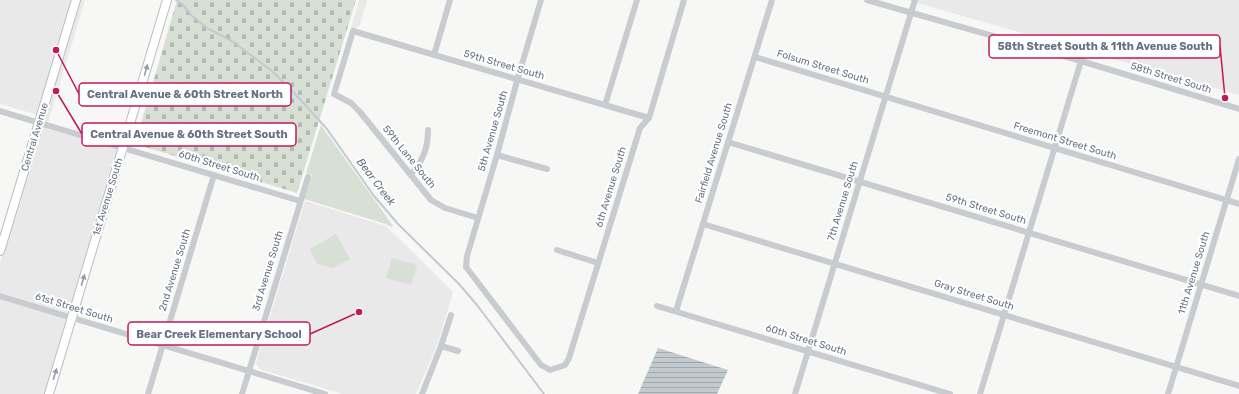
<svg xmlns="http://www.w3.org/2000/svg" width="1239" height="394" font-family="Rubik,sans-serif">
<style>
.built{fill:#e8e9e8}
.cemetery{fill:url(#cemetery-stones)}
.park{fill:#d8e0d6}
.water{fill:url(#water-rules)}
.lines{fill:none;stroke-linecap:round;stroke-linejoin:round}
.stream{stroke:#c2c9cf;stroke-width:2}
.major-casing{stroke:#bbbdc2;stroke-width:10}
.minor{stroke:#c8cbcf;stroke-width:6}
.major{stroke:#fff;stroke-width:8}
.oneway{fill:#949cab}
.labels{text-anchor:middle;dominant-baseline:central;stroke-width:4;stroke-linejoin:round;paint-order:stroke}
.street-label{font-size:10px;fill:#667187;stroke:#fff}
.water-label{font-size:11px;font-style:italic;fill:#627383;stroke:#fff}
.leader{fill:none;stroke:#c2185b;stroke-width:1.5}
.callout-dot{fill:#c2185b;stroke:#fff;stroke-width:1.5}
.callout{fill:#fff;stroke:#c2185b;stroke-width:1.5}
.callout-label{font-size:11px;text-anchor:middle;font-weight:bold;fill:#667187}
</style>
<defs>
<pattern id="cemetery-stones" width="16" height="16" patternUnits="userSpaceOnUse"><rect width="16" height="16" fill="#d8e0d6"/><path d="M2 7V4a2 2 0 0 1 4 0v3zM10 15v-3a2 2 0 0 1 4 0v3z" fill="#b3bab3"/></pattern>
<pattern id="water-rules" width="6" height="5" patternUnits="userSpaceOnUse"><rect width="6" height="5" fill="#c2c9cf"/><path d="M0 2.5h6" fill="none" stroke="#a1a8ae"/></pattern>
</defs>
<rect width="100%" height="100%" fill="#f7f8f5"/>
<g class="built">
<polygon points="0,0 73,0 38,115 0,104"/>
<polygon points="80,0 85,0 48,123 43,121"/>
<polygon points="359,0 367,0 360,25 355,29 351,28"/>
<polygon points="907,0 1239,0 1239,95"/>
<polygon points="41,127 119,150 69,313 0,293 0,263"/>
<polygon points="305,201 386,226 453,292 438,343 416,394 343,394 262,370 258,367 256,363 257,359"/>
<polygon points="0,299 68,319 45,394 0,394"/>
</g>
<polygon class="cemetery" points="177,0 356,0 297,193 135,144"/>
<g class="park">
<polygon points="321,125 394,227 393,226 391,227 386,224 304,199 312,175 306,173"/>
<polygon points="336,234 350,259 332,268 317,264 310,249"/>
<polygon points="392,258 417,265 411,285 386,278"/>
</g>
<polygon class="water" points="658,348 728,370 717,394 638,394"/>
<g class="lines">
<polyline class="stream" points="176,0 182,4 192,16 207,28 232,41 272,71 297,96 327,129 374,196 398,224 459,284 477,305 544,394"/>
<g class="major-casing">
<g id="major">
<polyline points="0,251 76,0"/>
<polyline points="49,394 167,0"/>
</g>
</g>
<g class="minor">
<polyline points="541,0 517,81 497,155 467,256 466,267 541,365 550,370 565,365 569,358 640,128 649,118 684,0"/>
<polyline points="867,0 1081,61 1239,109"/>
<polyline points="434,55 450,0"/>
<polyline points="755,57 1239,204"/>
<polyline points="605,105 637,0"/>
<polyline points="0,111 300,201"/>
<polyline points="728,142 1239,296"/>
<polyline points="497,155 547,169"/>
<path d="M411,174C423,161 428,148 428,130"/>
<polyline points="478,218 445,208 431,200 360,112 351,103 334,94 353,31 649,118"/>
<polyline points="703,224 1239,386"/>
<polyline points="557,250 598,263"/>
<polyline points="0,296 325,394"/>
<polyline points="657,306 950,394"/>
<polyline points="676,311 772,0"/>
<polyline points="441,346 458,351"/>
<polyline points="148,394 214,175"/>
<polyline points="242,394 308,177"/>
<polyline points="422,394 441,346 451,315"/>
<polyline points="795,394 915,0"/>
<polyline points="980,394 1081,61"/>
<polyline points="1168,394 1239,159"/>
</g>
<use href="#major" class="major"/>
</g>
<defs><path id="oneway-solid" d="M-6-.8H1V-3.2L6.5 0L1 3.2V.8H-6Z"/></defs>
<g class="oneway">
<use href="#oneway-solid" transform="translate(146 70) rotate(-74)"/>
<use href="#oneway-solid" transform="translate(83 280) rotate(-73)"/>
<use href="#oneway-solid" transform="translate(55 374) rotate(-73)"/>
</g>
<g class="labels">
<g class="street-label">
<text transform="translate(504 65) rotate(16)">59th Street South</text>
<text transform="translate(823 67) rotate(17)">Folsum Street South</text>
<text transform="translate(1171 78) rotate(17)">58th Street South</text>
<text transform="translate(493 131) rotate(-74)">5th Avenue South</text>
<text transform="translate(35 137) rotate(-73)">Central Avenue</text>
<text transform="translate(1065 141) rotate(17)">Freemont Street South</text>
<text transform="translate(714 153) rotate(-73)">Fairfield Avenue South</text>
<text transform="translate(409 157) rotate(51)">59th Lane South</text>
<text transform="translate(219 166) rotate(17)">60th Street South</text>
<text transform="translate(611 187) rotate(-73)">6th Avenue South</text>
<text transform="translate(108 197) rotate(-73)">1st Avenue South</text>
<text transform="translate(843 201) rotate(-73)">7th Avenue South</text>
<text transform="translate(986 209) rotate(17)">59th Street South</text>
<text transform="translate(175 270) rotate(-73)">2nd Avenue South</text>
<text transform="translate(268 271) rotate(-73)">3rd Avenue South</text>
<text transform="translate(1194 273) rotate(-73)">11th Avenue South</text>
<text transform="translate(974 295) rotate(17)">Gray Street South</text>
<text transform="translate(74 308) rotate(17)">61st Street South</text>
<text transform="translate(806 340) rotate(17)">60th Street South</text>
</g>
<g class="water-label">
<text transform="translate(376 182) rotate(53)">Bear Creek</text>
</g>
</g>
<path class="leader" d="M1225 98L1220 46M56 50L79 94M56 91L82 134M359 312L310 334"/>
<g class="callout-dot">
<circle cx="1225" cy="98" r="4"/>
<circle cx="56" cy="50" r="4"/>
<circle cx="56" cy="91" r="4"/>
<circle cx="359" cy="312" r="4"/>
</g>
<g class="callout">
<rect x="989" y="35" width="231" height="23" rx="4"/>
<rect x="79" y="83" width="212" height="23" rx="4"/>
<rect x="82" y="123" width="214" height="23" rx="4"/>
<rect x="128" y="322" width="182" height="23" rx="4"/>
</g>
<g class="callout-label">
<text x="1105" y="50">58th Street South &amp; 11th Avenue South</text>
<text x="185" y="98">Central Avenue &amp; 60th Street North</text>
<text x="189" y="138">Central Avenue &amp; 60th Street South</text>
<text x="219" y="338">Bear Creek Elementary School</text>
</g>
</svg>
